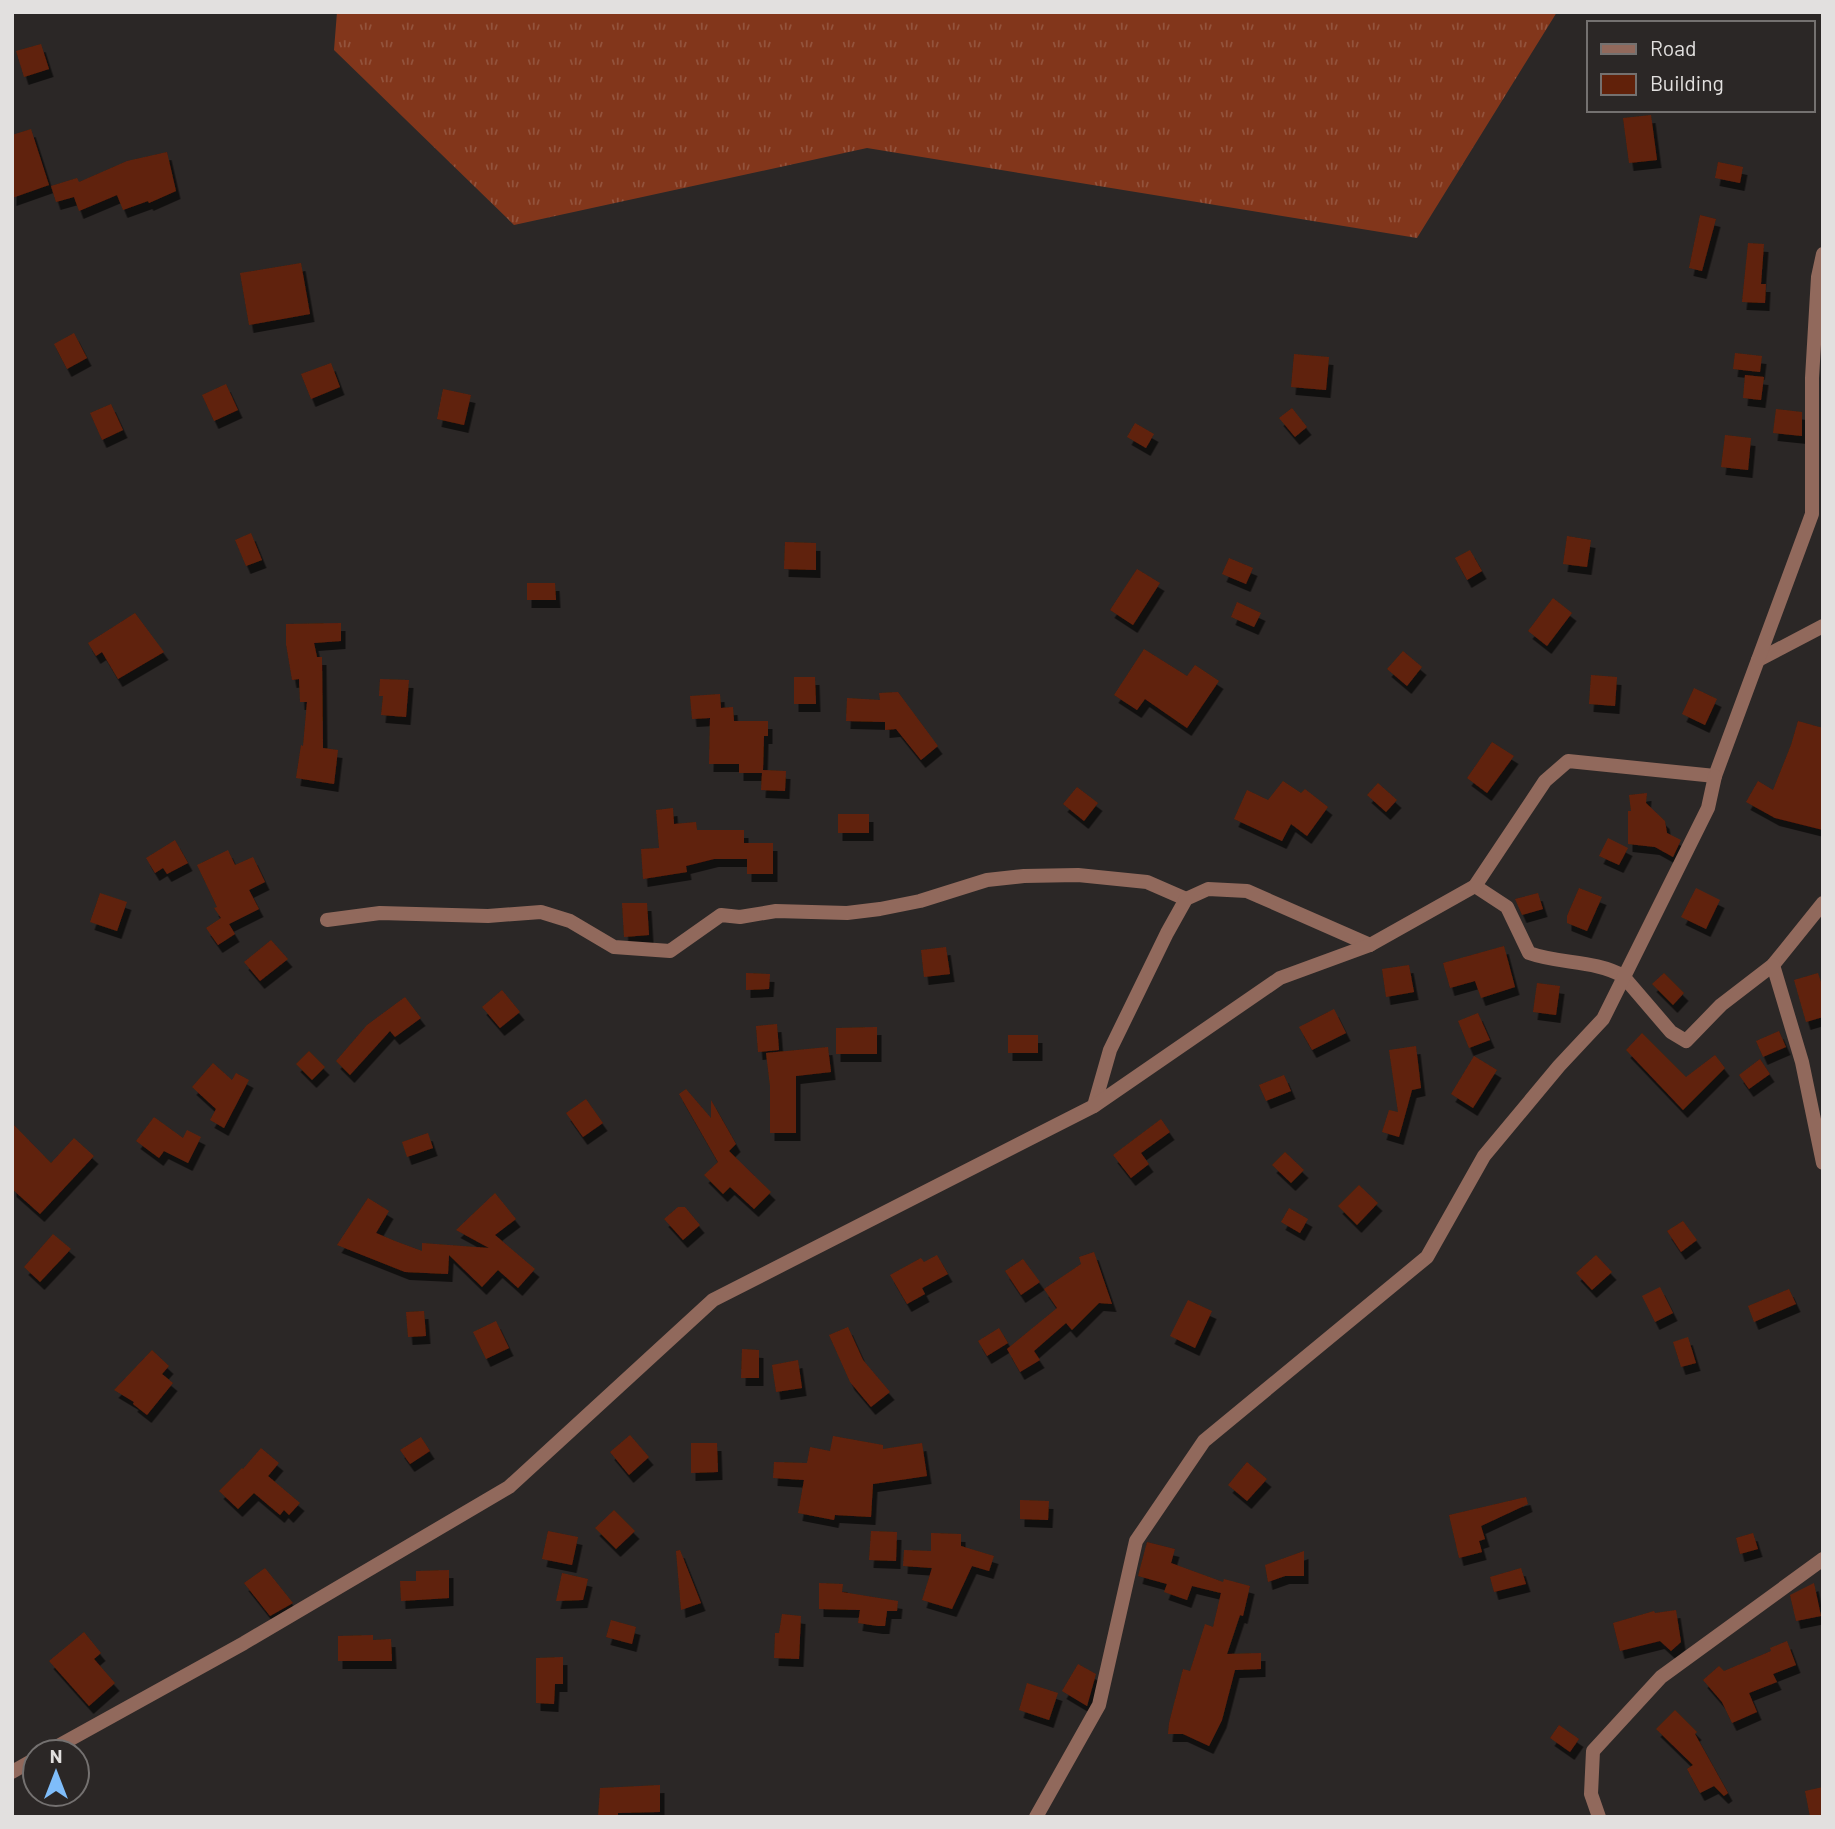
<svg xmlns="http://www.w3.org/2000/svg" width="1835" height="1829" font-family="Barlow,sans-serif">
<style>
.grass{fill:url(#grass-tufts)}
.building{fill:#61210a;filter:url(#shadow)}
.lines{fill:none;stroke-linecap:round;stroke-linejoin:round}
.minor{stroke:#91695c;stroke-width:14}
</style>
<defs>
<pattern id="grass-tufts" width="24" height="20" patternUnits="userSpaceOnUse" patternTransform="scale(1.75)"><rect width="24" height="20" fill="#82361b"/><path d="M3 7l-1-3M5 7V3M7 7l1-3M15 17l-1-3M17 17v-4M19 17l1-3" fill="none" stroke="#93533c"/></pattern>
<filter id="shadow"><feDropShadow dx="4.5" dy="8" stdDeviation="0" flood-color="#0009"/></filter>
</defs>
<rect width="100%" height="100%" fill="#2b2726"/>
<polygon class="grass" points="337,12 1557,12 1417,238 867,148 514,225 334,50"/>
<g class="building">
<polygon points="41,44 49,69 24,77 16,51"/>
<polygon points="1651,115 1657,160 1629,163 1623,118"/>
<polygon points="31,129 49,185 12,198 12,135"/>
<polygon points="167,152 176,191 149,203 148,201 123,210 117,195 79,211 74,197 56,202 51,186 77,178 79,182 127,161"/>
<polygon points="1718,162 1743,167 1740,183 1715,178"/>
<polygon points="1700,215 1716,219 1702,271 1689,268"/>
<polygon points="1748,243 1764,244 1761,284 1766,284 1765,303 1742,302"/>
<polygon points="301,263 310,314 249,325 240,273"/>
<polygon points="74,333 87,358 67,369 54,344"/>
<polygon points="1735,353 1762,356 1760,372 1733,369"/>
<polygon points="1294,354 1329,357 1326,390 1291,387"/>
<polygon points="331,363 340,387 311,399 301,374"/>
<polygon points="1745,375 1764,377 1761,400 1743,398"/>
<polygon points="226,384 238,410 214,421 202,395"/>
<polygon points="443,389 471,395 464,425 437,419"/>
<polygon points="111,404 123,430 102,440 90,413"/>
<polygon points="1292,408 1307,427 1295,437 1279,418"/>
<polygon points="1776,409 1802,412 1802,436 1773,433"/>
<polygon points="1135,423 1154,434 1146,448 1127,437"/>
<polygon points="1725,435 1751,438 1748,470 1721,467"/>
<polygon points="251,533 262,560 246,566 235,540"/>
<polygon points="1567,536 1591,540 1587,567 1563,564"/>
<polygon points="785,542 816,543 816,570 784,569"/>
<polygon points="1470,550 1482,571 1467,580 1455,558"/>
<polygon points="1229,558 1253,568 1246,584 1222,574"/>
<polygon points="1137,569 1160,583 1133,625 1110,610"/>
<polygon points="527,583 555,583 556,600 527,600"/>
<polygon points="1553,598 1572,613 1547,646 1528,631"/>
<polygon points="1237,602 1261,613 1254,627 1231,617"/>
<polygon points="135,613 164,652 118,679 102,652 96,656 88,643"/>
<polygon points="341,623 341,641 314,643 317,657 322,657 323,748 338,750 334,784 296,778 301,745 303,746 307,702 300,702 299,679 292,680 286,644 286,624"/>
<polygon points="1144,649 1187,676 1195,665 1219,681 1187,728 1145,699 1137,710 1114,695"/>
<polygon points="1403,651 1422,667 1407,686 1387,669"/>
<polygon points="1591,675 1617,677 1615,706 1589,704"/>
<polygon points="794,677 815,677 816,704 794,704"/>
<polygon points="380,679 409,680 406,717 381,715 383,696 379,696"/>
<polygon points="1694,688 1717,699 1705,725 1682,714"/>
<polygon points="898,692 938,746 921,760 896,729 885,730 885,722 846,721 847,698 880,700 879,693"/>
<polygon points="720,694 721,708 733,707 734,721 768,721 768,736 764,736 763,770 786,771 785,791 761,790 762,773 739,773 739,764 709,764 710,718 692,719 690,696"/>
<polygon points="1798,721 1823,728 1823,830 1775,818 1746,802 1758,781 1773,790 1791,745"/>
<polygon points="1492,742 1514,756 1487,793 1467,778"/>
<polygon points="1283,781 1301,793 1305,789 1328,807 1307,836 1291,824 1282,841 1234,819 1247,790 1268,800"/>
<polygon points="1378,783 1397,800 1386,812 1367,795"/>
<polygon points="1077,787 1098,803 1084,821 1063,804"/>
<polygon points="1647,793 1646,803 1665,821 1667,833 1681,840 1673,857 1655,847 1628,844 1628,811 1631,811 1629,795"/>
<polygon points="673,808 674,824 696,822 697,830 744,830 744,843 773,843 773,874 747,874 747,859 714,859 686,866 687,872 643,879 641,849 659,848 656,810"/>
<rect x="838" y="814" width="31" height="19"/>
<polygon points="1608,838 1628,848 1619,865 1599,856"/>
<polygon points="175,840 188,863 167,874 163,868 155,873 146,858"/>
<polygon points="228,850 235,865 253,857 265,882 249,890 259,909 229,924 235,934 218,945 206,928 221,918 214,908 217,907 197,865"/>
<polygon points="1579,888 1602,897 1587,931 1567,923 1567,916"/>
<polygon points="1696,888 1720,900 1706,929 1681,917"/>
<polygon points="100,893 127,902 117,931 90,922"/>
<polygon points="1538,893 1543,909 1522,915 1515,899"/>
<polygon points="622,903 647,903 649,935 624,937"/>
<polygon points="271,940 288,959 260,981 244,962"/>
<polygon points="1504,946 1515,987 1481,998 1475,981 1450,988 1443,963"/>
<polygon points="946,947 950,974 924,977 921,950"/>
<polygon points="1409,965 1414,992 1386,997 1382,969"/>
<polygon points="746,973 770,974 769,989 746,990"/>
<polygon points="1664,973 1684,993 1673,1005 1652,984"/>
<polygon points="1818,973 1823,988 1823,1017 1806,1022 1794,980"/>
<polygon points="1537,983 1560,986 1556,1015 1533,1012"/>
<polygon points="502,990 520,1012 500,1028 482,1007"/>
<polygon points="405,997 421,1018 395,1037 390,1031 350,1075 336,1061 367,1025"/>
<polygon points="1334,1009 1346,1033 1312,1050 1299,1027"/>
<polygon points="1478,1013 1490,1040 1469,1048 1458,1021"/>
<polygon points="777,1024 779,1050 758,1052 756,1026"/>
<polygon points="877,1027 877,1054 836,1054 836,1028"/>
<polygon points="1779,1031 1786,1047 1763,1057 1756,1041"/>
<polygon points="1642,1033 1686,1077 1715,1055 1725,1068 1683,1110 1626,1050"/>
<rect x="1008" y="1035" width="30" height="18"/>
<polygon points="1416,1046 1421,1088 1412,1090 1399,1137 1382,1132 1389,1110 1398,1112 1389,1050"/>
<polygon points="828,1047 831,1072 796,1076 796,1133 770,1133 770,1086 766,1053"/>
<polygon points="309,1051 325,1067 312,1080 296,1064"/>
<polygon points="1474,1056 1497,1070 1473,1108 1451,1094"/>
<polygon points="1760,1059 1770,1074 1749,1089 1739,1075"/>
<polygon points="213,1063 232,1080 236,1073 249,1080 224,1128 210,1120 216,1109 192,1087"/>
<polygon points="1284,1075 1291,1091 1266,1101 1259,1085"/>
<polygon points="686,1089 711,1118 711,1100 736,1144 729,1151 771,1192 754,1209 730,1187 723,1194 704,1175 718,1162 679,1094"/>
<polygon points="586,1099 603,1123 583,1137 566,1113"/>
<polygon points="154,1117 183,1138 187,1130 201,1137 188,1163 164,1151 159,1158 136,1141"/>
<polygon points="1161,1119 1170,1132 1141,1153 1149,1164 1131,1178 1113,1155"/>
<polygon points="12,1123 51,1163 74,1138 94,1156 40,1214 12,1189"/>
<polygon points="428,1133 433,1148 407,1157 402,1142"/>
<polygon points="1285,1152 1304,1170 1291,1183 1272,1165"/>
<polygon points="1359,1185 1378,1203 1357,1225 1338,1206"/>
<polygon points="495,1193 516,1219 495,1235 535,1269 518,1288 498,1270 482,1287 449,1255 448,1274 405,1272 337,1245 368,1198 389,1211 376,1233 395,1241 422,1251 422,1243 489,1248 456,1230"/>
<polygon points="678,1207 685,1207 700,1225 683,1240 664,1219"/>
<polygon points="1289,1208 1308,1219 1300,1233 1281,1222"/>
<polygon points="1683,1221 1697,1240 1681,1252 1667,1231"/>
<polygon points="53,1234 71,1249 40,1282 24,1267"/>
<polygon points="1094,1252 1112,1304 1099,1303 1072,1330 1066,1323 1034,1351 1040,1360 1020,1372 1007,1349 1057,1308 1044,1289 1081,1264 1079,1257"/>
<polygon points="937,1255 948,1274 922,1288 925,1294 907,1304 890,1275 921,1258 924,1262"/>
<polygon points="1596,1255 1612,1272 1592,1290 1576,1273"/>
<polygon points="1023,1259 1040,1282 1021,1295 1005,1271"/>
<polygon points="1660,1287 1673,1313 1655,1322 1642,1296"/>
<polygon points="1789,1289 1796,1304 1754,1322 1748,1306"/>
<polygon points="1188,1300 1212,1311 1195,1348 1170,1336"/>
<polygon points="424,1311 426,1336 408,1337 406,1312"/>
<polygon points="496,1321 509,1348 486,1359 473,1332"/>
<polygon points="848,1327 863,1360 890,1392 871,1407 850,1382 829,1335"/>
<polygon points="999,1328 1008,1343 987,1356 978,1341"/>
<polygon points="1688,1337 1696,1363 1681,1367 1673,1342"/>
<polygon points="742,1349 759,1350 759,1378 741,1378"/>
<polygon points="152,1350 169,1366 162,1374 173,1383 147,1415 133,1404 134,1402 114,1390"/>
<polygon points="798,1360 802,1388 776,1392 772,1365"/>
<polygon points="630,1435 649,1457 629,1475 610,1452"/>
<polygon points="833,1436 883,1445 883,1449 922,1443 927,1476 873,1484 871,1517 835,1515 834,1520 798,1513 804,1480 773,1478 774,1462 807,1463 810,1447 830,1451"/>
<polygon points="421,1437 430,1451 410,1464 400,1450"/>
<polygon points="691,1443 717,1443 718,1472 691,1473"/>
<polygon points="261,1448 279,1463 268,1476 300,1503 289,1515 284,1510 280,1515 254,1493 238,1509 219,1491 242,1468 243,1469"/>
<polygon points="1247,1462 1267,1479 1247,1501 1228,1485"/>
<polygon points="1526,1497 1528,1504 1481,1526 1485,1539 1479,1541 1482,1552 1459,1558 1449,1515"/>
<polygon points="1020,1500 1049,1501 1048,1520 1020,1519"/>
<polygon points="614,1510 635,1531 616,1549 595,1528"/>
<polygon points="548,1531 578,1537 572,1565 542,1559"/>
<polygon points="871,1531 897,1532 896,1561 869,1560"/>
<polygon points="931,1533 961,1534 961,1546 994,1556 989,1571 972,1566 952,1609 922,1600 932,1568 903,1566 904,1550 931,1551"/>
<polygon points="1753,1533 1758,1549 1740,1554 1736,1538"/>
<polygon points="1147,1542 1175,1549 1171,1563 1223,1582 1224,1579 1250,1586 1243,1616 1240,1615 1227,1654 1261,1653 1261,1669 1235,1670 1222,1720 1209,1746 1183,1734 1168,1734 1169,1723 1183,1669 1190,1671 1205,1624 1213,1627 1221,1593 1192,1586 1187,1600 1164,1592 1167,1584 1138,1576"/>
<polygon points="680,1550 701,1603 681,1610 676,1551"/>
<polygon points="1304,1551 1304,1576 1285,1576 1268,1582 1265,1565"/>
<polygon points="265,1568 293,1603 270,1616 244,1583"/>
<polygon points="1521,1568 1526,1584 1494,1592 1490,1577"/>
<polygon points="449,1570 449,1598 401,1601 400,1581 416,1581 416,1571"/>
<polygon points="562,1573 588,1579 583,1600 556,1601"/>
<polygon points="819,1583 843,1584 842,1592 898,1601 897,1611 887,1611 885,1626 878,1626 858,1623 860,1610 819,1609"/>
<polygon points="1814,1583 1821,1616 1796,1621 1790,1595"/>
<polygon points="1676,1610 1681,1642 1671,1651 1660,1641 1620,1651 1613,1623 1654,1611 1655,1613"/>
<polygon points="782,1614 801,1616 799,1659 774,1658 775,1633 779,1633"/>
<polygon points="611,1620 636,1627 632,1644 606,1637"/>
<polygon points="84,1632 101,1653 94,1659 115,1683 89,1706 49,1661"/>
<polygon points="373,1635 373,1640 391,1639 392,1661 338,1661 338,1636"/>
<polygon points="1787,1641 1796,1665 1773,1674 1777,1682 1749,1693 1757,1712 1732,1723 1722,1702 1703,1680 1719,1666 1724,1671 1771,1651 1770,1648"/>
<polygon points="563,1657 563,1684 555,1684 554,1704 536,1703 536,1658"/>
<polygon points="1078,1664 1096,1674 1087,1706 1062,1691"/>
<polygon points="1027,1683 1058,1693 1049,1720 1019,1710"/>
<polygon points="1675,1710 1697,1732 1695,1734 1728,1793 1724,1796 1714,1786 1700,1793 1687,1769 1693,1765 1656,1729"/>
<polygon points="1559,1725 1579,1739 1570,1752 1550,1738"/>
<polygon points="660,1785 660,1812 618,1813 618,1817 598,1817 600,1788"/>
<polygon points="1823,1787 1823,1817 1810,1817 1805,1791"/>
</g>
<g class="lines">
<g class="minor">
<polyline points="1758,660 1823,626"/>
<path d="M1475,886L1507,907L1529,953C1559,964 1595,960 1623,976L1671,1032L1686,1041L1721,1005L1773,965L1823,903"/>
<polyline points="327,920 380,913 488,916 541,912 570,921 614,947 670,951 721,915 740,917 776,911 847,913 880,909 920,901 987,880 1024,876 1078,875 1147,882 1186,899"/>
<polyline points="1773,965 1802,1062 1823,1163"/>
<polyline points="1094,1106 1110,1050 1167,933 1186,899 1208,889 1247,891 1370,945"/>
<polyline points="47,1752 244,1643 509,1487 713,1300 1094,1106 1280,978 1370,945 1475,886 1545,781 1568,761 1715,776 1812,514 1812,378 1818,277 1823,254"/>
<polyline points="12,1772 35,1759"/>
<polyline points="1036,1817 1099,1705 1136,1541 1204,1441 1427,1257 1484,1156 1559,1066 1603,1019 1708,808 1715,776"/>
<polyline points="1599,1817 1591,1794 1593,1751 1661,1677 1823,1559"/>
</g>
</g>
<rect width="1835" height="1829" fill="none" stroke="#e2e0df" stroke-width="28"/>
<rect x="1587" y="21" width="228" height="91" fill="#2b2726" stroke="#747170" stroke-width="2"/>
<rect x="1601" y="44" width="35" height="10" fill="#91695c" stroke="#747170" stroke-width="2"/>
<text x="1650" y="56" font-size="21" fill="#e2e0df">Road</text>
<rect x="1601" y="74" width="35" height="21" fill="#61210a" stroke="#747170" stroke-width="2"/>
<text x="1650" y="91" font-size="21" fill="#e2e0df">Building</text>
<g transform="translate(56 1773)"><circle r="33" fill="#2b2726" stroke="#747170" stroke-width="2"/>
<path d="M0-5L12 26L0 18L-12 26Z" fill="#7fbdfa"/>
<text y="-10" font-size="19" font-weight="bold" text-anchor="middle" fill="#e2e0df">N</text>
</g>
</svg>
